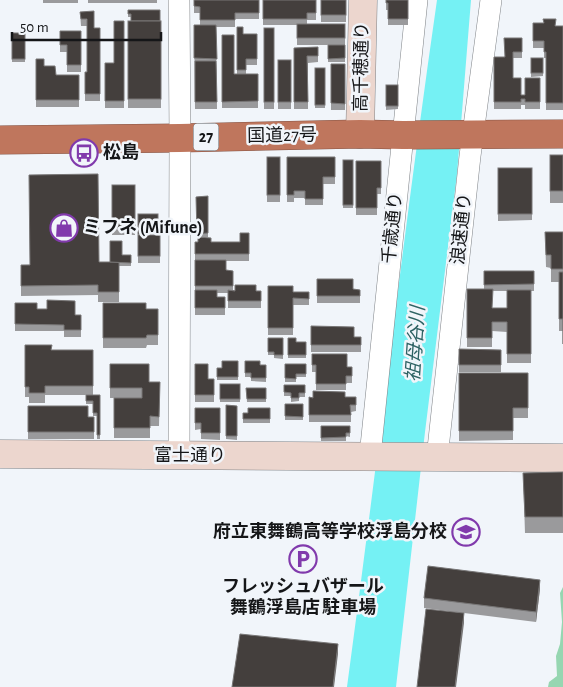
<svg xmlns="http://www.w3.org/2000/svg" width="563" height="687" font-family="'Alegreya Sans','Noto Sans JP',sans-serif">
<style>
.green{fill:#96d6b1}
.water{fill:#75f1f4}
.lines{fill:none;stroke-linecap:round;stroke-linejoin:round}
.street-casing{stroke:#7f8387;stroke-width:22}
.secondary-casing{stroke:#7f8387;stroke-width:29}
.highway-casing{stroke:#845445;stroke-width:29}
.street{stroke:#fff;stroke-width:21}
.secondary{stroke:#ecd6ce;stroke-width:28}
.highway{stroke:#bf765d;stroke-width:28}
.wall{fill:#9a9a9c;fill-rule:evenodd}
.shaded-wall{fill:#787676}
.building{fill:#443f3d;stroke:#787676}
.labels{text-anchor:middle;dominant-baseline:central;stroke-width:5;stroke-linejoin:round;paint-order:stroke}
.shield{fill:#f1f5fa;stroke:#57595c;stroke-width:1}
.shield-label{font-size:16px;font-weight:bold;fill:#151618}
.street-label{font-size:18px;fill:#151618;stroke:#f1f5fa}
.poi-label{font-size:18px;font-weight:bold;fill:#151618;stroke:#f1f5fa;text-anchor:start}
.water-label{font-size:19px;font-style:italic;fill:#2d6263;stroke:#f1f5fa}
</style>
<rect width="100%" height="100%" fill="#f1f5fa"/>
<polygon class="green" points="563,587 563,687 548,687 549,682 557,676 556,656 560,644 562,622 560,593"/>
<path class="water" d="M437,0H471L457,174L425,432L396,687H347C378,458 404,229 437,0Z"/>
<g class="lines">
<g class="street-casing">
<g id="street">
<polyline points="179,456 180,138 179,0"/>
<polyline points="370,456 417,0"/>
<polyline points="437,458 470,156 491,0"/>
</g>
</g>
<g class="secondary-casing">
<g id="secondary">
<polyline points="360,134 363,0"/>
<polyline points="0,454 563,458"/>
</g>
</g>
<g class="highway-casing">
<polyline id="highway" points="0,140 180,138 360,134 403,135 563,134"/>
</g>
<use href="#street" class="street"/>
<use href="#secondary" class="secondary"/>
<use href="#highway" class="highway"/>
</g>
<g class="wall">
<rect x="43" y="0" width="35" height="3"/>
<rect x="88" y="0" width="69" height="3"/>
<polygon points="194,0 259,0 259,19 235,19 235,27 216,27 217,109 195,109 194,25 200,25 200,13 194,13"/>
<polygon points="263,0 316,0 316,20 307,20 307,24 345,24 345,45 297,45 297,25 263,25"/>
<rect x="321" y="0" width="25" height="22"/>
<polygon points="386,0 408,0 408,25 388,25 388,10 386,10"/>
<polygon points="128,10 161,21 161,108 128,108 128,21 131,21 131,17 128,17"/>
<polygon points="80,12 94,28 100,28 100,101 85,101 85,72 87,72 87,26 81,26"/>
<polygon points="124,21 124,108 105,108 105,63 114,63"/>
<polygon points="533,23 556,26 563,26 563,110 546,110 546,58 544,58 544,48 533,48"/>
<polygon points="237,27 243,34 257,34 257,65 246,65 246,74 258,74 258,108 222,108 222,35 234,74 237,74"/>
<rect x="264" y="28" width="10" height="81"/>
<polygon points="60,31 81,31 81,72 67,72 67,52 60,52"/>
<rect x="12" y="33" width="13" height="29"/>
<polygon points="522,38 522,58 513,58 513,78 521,95 525,95 540,78 540,109 525,109 525,105 521,105 521,109 494,109 494,57 504,57"/>
<rect x="328" y="45" width="17" height="17"/>
<polygon points="318,47 318,62 308,63 308,109 294,109 294,48"/>
<polygon points="531,58 543,58 543,76 531,77"/>
<polygon points="36,59 56,75 79,75 79,107 36,107"/>
<rect x="278" y="60" width="13" height="49"/>
<rect x="331" y="64" width="14" height="46"/>
<rect x="315" y="68" width="10" height="40"/>
<polygon points="386,85 398,85 398,109 386,110"/>
<rect x="550" y="155" width="13" height="48"/>
<rect x="267" y="157" width="13" height="45"/>
<polygon points="287,157 335,157 335,184 323,184 323,205 305,205 305,198 294,198 294,202 287,202"/>
<rect x="343" y="160" width="10" height="48"/>
<polygon points="356,161 381,161 381,194 377,194 377,215 356,215"/>
<polygon points="498,168 532,168 532,220 498,221"/>
<rect x="112" y="185" width="23" height="50"/>
<polygon points="208,196 208,237 197,237 196,197"/>
<polygon points="138,214 158,214 158,235 160,235 160,263 138,263"/>
<polygon points="545,232 563,232 563,356 563,331 559,331 559,282 551,282 551,268 546,267"/>
<polygon points="249,233 249,261 226,261 226,270 233,271 233,290 261,291 261,308 228,308 228,293 217,293 217,297 225,297 225,315 195,315 195,242 240,242"/>
<polygon points="122,255 131,255 131,266 119,266 119,302 98,302 98,295 21,296 21,265 110,262"/>
<path d="M484,271H534V291H531V363H507V332L492,331V347H467V289H484ZM492,291H507V308H492Z"/>
<polygon points="317,279 353,289 360,290 360,303 317,303"/>
<polygon points="268,286 293,292 309,292 309,305 293,305 293,335 268,335"/>
<polygon points="15,303 37,309 75,315 81,315 81,337 64,337 64,331 15,331"/>
<polygon points="103,303 146,309 158,309 158,345 147,345 146,348 103,348"/>
<polygon points="311,326 354,337 361,337 361,352 311,352"/>
<polygon points="268,338 283,338 283,359 274,358 274,355 268,355"/>
<polygon points="288,338 296,342 306,342 306,358 288,358"/>
<polygon points="25,345 51,350 93,350 93,395 100,395 100,439 97,439 97,416 93,416 93,404 86,404 86,395 45,395 45,403 29,403 29,397 25,397"/>
<polygon points="459,349 501,350 501,372 459,372"/>
<polygon points="312,354 347,367 352,367 352,383 346,383 346,390 316,390 316,372 312,372"/>
<polygon points="238,361 238,380 217,380 217,368 222,368"/>
<polygon points="245,361 260,365 266,365 266,382 251,381 251,377 245,377"/>
<polygon points="110,364 149,382 160,382 159,426 150,426 150,438 114,438 114,398 142,398 110,398"/>
<polygon points="195,364 208,379 214,379 214,402 195,402"/>
<polygon points="285,364 306,364 306,377 296,377 296,382 285,382"/>
<polygon points="459,373 528,373 528,418 513,418 513,440 459,441"/>
<rect x="220" y="384" width="20" height="18"/>
<polygon points="284,385 305,385 305,397 299,397 299,401 291,402 291,396 284,396"/>
<polygon points="246,388 266,388 266,402 247,402"/>
<polygon points="309,397 356,397 356,411 351,412 351,422 309,422"/>
<rect x="285" y="404" width="18" height="16"/>
<polygon points="226,405 237,406 237,440 226,439"/>
<polygon points="28,406 88,417 94,417 94,439 28,439"/>
<polygon points="195,408 220,408 220,440 201,439 201,429 195,430"/>
<polygon points="270,408 270,423 243,423 243,413 248,413"/>
<polygon points="321,426 350,426 350,437 346,436 346,441 321,441"/>
<polygon points="563,472 563,533 525,533 523,473"/>
<polygon points="540,589 536,622 424,608 424,598"/>
</g>
<g class="shaded-wall">
<polygon points="540,580 540,589 536,622 536,612"/>
<polygon points="464,613 464,623 456,687 455,687"/>
<polygon points="338,644 338,654 334,687 333,687"/>
</g>
<g class="building">
<polygon points="194,0 259,0 259,13 235,13 235,20 200,20 200,7 194,6"/>
<polygon points="263,0 316,0 316,13 307,13 307,19 263,19"/>
<rect x="321" y="0" width="25" height="15"/>
<polygon points="386,0 408,0 408,19 388,19 388,3 386,3"/>
<polygon points="128,10 160,10 160,21 131,21 131,14 128,14"/>
<polygon points="94,11 94,28 100,28 100,94 85,94 85,72 87,72 87,19 81,19 80,12"/>
<polygon points="543,19 556,19 555,26 563,26 563,103 546,103 546,52 544,52 544,41 533,41 533,23 544,23"/>
<polygon points="114,21 124,21 124,101 105,101 105,63 114,63"/>
<rect x="128" y="21" width="33" height="78"/>
<rect x="297" y="24" width="48" height="14"/>
<polygon points="194,25 216,25 217,59 194,58"/>
<polygon points="237,27 243,27 243,34 257,34 257,59 246,59 246,70 237,70"/>
<rect x="264" y="28" width="10" height="74"/>
<polygon points="60,31 81,31 81,65 67,65 67,45 60,45"/>
<rect x="12" y="33" width="13" height="26"/>
<polygon points="222,35 234,35 234,74 258,74 258,101 222,102"/>
<polygon points="504,38 522,38 522,52 513,52 513,78 521,78 521,95 525,95 525,78 540,78 540,102 525,102 525,99 521,99 521,102 494,102 494,57 505,57"/>
<polygon points="328,45 345,45 345,58 328,59"/>
<polygon points="318,47 318,56 307,56 308,102 294,102 294,48"/>
<rect x="531" y="58" width="12" height="15"/>
<polygon points="36,59 44,59 44,66 55,66 56,75 79,75 79,100 36,100"/>
<rect x="278" y="60" width="13" height="42"/>
<polygon points="195,61 216,61 217,102 195,102"/>
<polygon points="331,64 345,64 345,104 331,103"/>
<rect x="315" y="68" width="10" height="37"/>
<rect x="386" y="85" width="12" height="21"/>
<rect x="550" y="155" width="13" height="36"/>
<rect x="267" y="157" width="13" height="38"/>
<polygon points="287,157 335,157 335,177 323,177 323,199 305,199 305,191 294,191 294,195 287,195"/>
<rect x="343" y="160" width="10" height="45"/>
<polygon points="356,161 381,161 381,188 377,188 377,208 356,208"/>
<rect x="498" y="168" width="34" height="46"/>
<polygon points="98,174 99,262 119,262 119,292 98,292 98,285 21,286 21,265 30,265 29,175"/>
<rect x="112" y="185" width="23" height="43"/>
<polygon points="208,196 208,233 197,234 196,197"/>
<rect x="138" y="214" width="20" height="20"/>
<polygon points="545,232 563,232 563,269 551,269 551,255 546,255"/>
<polygon points="240,233 249,233 249,254 195,254 195,242 198,242 198,237 211,238 211,242 240,242"/>
<rect x="138" y="235" width="22" height="21"/>
<polygon points="110,241 122,241 122,255 131,255 131,263 110,262"/>
<polygon points="195,260 226,260 226,270 233,271 233,286 195,286"/>
<polygon points="484,271 534,271 534,284 484,285"/>
<polygon points="559,272 563,272 563,344 563,319 559,319"/>
<polygon points="317,279 353,279 353,289 360,290 360,296 317,296"/>
<polygon points="235,285 256,285 256,291 261,291 261,301 228,301 228,290 235,291"/>
<polygon points="268,286 293,286 293,292 309,292 309,299 293,298 293,328 268,328"/>
<polygon points="467,289 493,289 492,308 507,308 507,290 531,290 531,354 507,354 507,322 492,322 492,338 467,338"/>
<polygon points="195,290 217,290 217,297 225,297 225,308 195,308"/>
<polygon points="47,300 75,301 75,315 81,315 81,330 64,330 64,325 15,324 15,303 37,303 37,309 47,309"/>
<polygon points="103,303 146,303 146,309 158,309 158,335 147,335 146,338 103,338"/>
<polygon points="311,326 354,327 354,337 361,337 361,345 311,345"/>
<polygon points="268,338 283,338 283,355 274,355 274,352 268,352"/>
<polygon points="288,338 296,338 296,342 306,342 306,355 288,355"/>
<polygon points="25,345 52,345 51,350 93,350 93,386 45,386 45,393 29,393 29,387 25,387"/>
<polygon points="459,349 501,350 501,365 459,365"/>
<polygon points="312,354 347,354 347,367 352,367 352,376 346,376 346,384 316,384 316,365 312,365"/>
<polygon points="222,361 238,361 238,377 217,377 217,368 222,368"/>
<polygon points="245,361 260,361 260,365 266,365 266,378 251,378 251,373 245,373"/>
<polygon points="110,364 149,364 149,382 160,382 159,417 150,416 150,428 114,428 114,398 142,398 142,388 110,388"/>
<polygon points="195,364 208,364 208,379 214,379 214,395 195,395"/>
<polygon points="285,364 306,364 306,374 296,374 296,379 285,378"/>
<polygon points="459,373 528,373 528,408 513,408 513,431 459,431"/>
<rect x="220" y="384" width="20" height="15"/>
<polygon points="284,385 305,385 305,393 299,393 299,398 291,398 291,393 284,392"/>
<polygon points="246,388 266,388 266,399 247,399"/>
<polygon points="313,391 345,392 345,397 356,397 356,405 350,405 351,415 309,415 309,397 313,398"/>
<polygon points="86,395 100,395 100,435 97,435 97,413 93,413 93,401 86,401"/>
<polygon points="285,404 303,404 303,417 285,416"/>
<polygon points="226,405 237,406 237,436 226,436"/>
<polygon points="28,406 88,406 88,417 94,417 94,432 28,432"/>
<polygon points="195,408 220,408 220,433 201,433 201,423 195,423"/>
<polygon points="248,408 270,408 270,419 243,419 243,413 248,413"/>
<polygon points="321,426 350,426 350,433 346,433 346,437 321,438"/>
<polygon points="563,472 563,517 525,517 523,473"/>
<polygon points="428,566 540,580 536,612 424,598"/>
<polygon points="426,609 464,613 455,687 417,687"/>
<polygon points="240,634 338,644 333,687 232,687"/>
</g>
<defs>
<g id="bus-ring" transform="scale(1.4375)"><circle r="9.5" fill="#f1f5fa" stroke="#813aac" stroke-width="1.5"/><path d="M-5-6H5V4H4V6H2V4H-2V6H-4V4H-5ZM-3.5-4V0h7V-4ZM-3.5 1.2v1.5H-2V1.2ZM2 1.2v1.5H3.5V1.2Z" fill="#813aac"/></g>
<g id="shop-ring" transform="scale(1.4375)"><circle r="9.5" fill="#f1f5fa" stroke="#813aac" stroke-width="1.5"/><path d="M-5-2.5h2.3a2.7 3.5 0 0 1 5.4 0H5L5.5 6h-11ZM-1.5-2.5h3a1.5 2.3 0 0 0-3 0Z" fill="#813aac"/></g>
<g id="school-ring" transform="scale(1.4375)"><circle r="9.5" fill="#f1f5fa" stroke="#813aac" stroke-width="1.5"/><path d="M0-5L7-2L0 1L-7-2ZM-4 1L0 2.5L4 1V4Q0 6-4 4Z" fill="#813aac"/></g>
<g id="parking-ring" transform="scale(1.4375)"><circle r="9.5" fill="#f1f5fa" stroke="#813aac" stroke-width="1.5"/><path d="M-3.5-5.5H1a3.5 3.5 0 0 1 0 7H-1V5.5H-3.5ZM-1-3.4V-.6H.8a1.4 1.4 0 0 0 0-2.8Z" fill="#813aac"/></g>
</defs>
<g fill-rule="evenodd">
<use href="#bus-ring" x="84" y="153"/>
<use href="#shop-ring" x="64" y="228"/>
<use href="#school-ring" x="466" y="532"/>
<use href="#parking-ring" x="303" y="559"/>
</g>
<g class="labels">
<rect class="shield" x="193.5" y="123.5" width="25" height="27" rx="4"/>
<g class="shield-label">
<text x="206" y="137">27</text>
</g>
<g class="street-label">
<text transform="translate(362 67) rotate(-89)">高千穂通り</text>
<text transform="translate(282 136) rotate(-1)">国道27号</text>
<text transform="translate(393 228) rotate(-84)">千歳通り</text>
<text transform="translate(462 229) rotate(-84)">浪速通り</text>
<text x="190" y="456">富士通り</text>
</g>
<g class="poi-label">
<text x="103" y="153">松島</text>
<text x="83" y="228">ミフネ (Mifune)</text>
<text x="447" y="532" text-anchor="end">府立東舞鶴高等学校浮島分校</text>
<text x="303" y="587" text-anchor="middle">フレッシュバザール<tspan x="303" dy="21">舞鶴浮島店 駐車場</tspan></text>
</g>
<g class="water-label">
<text transform="translate(416 344) rotate(-86)">祖母谷川</text>
</g>
</g>
<path d="M12 32v8h149v-8" fill="none" stroke="#151618" stroke-width="2.5"/>
<text x="20" y="32" font-size="15" fill="#151618" stroke="#f1f5fa" stroke-width="4" paint-order="stroke">50 m</text>
</svg>
